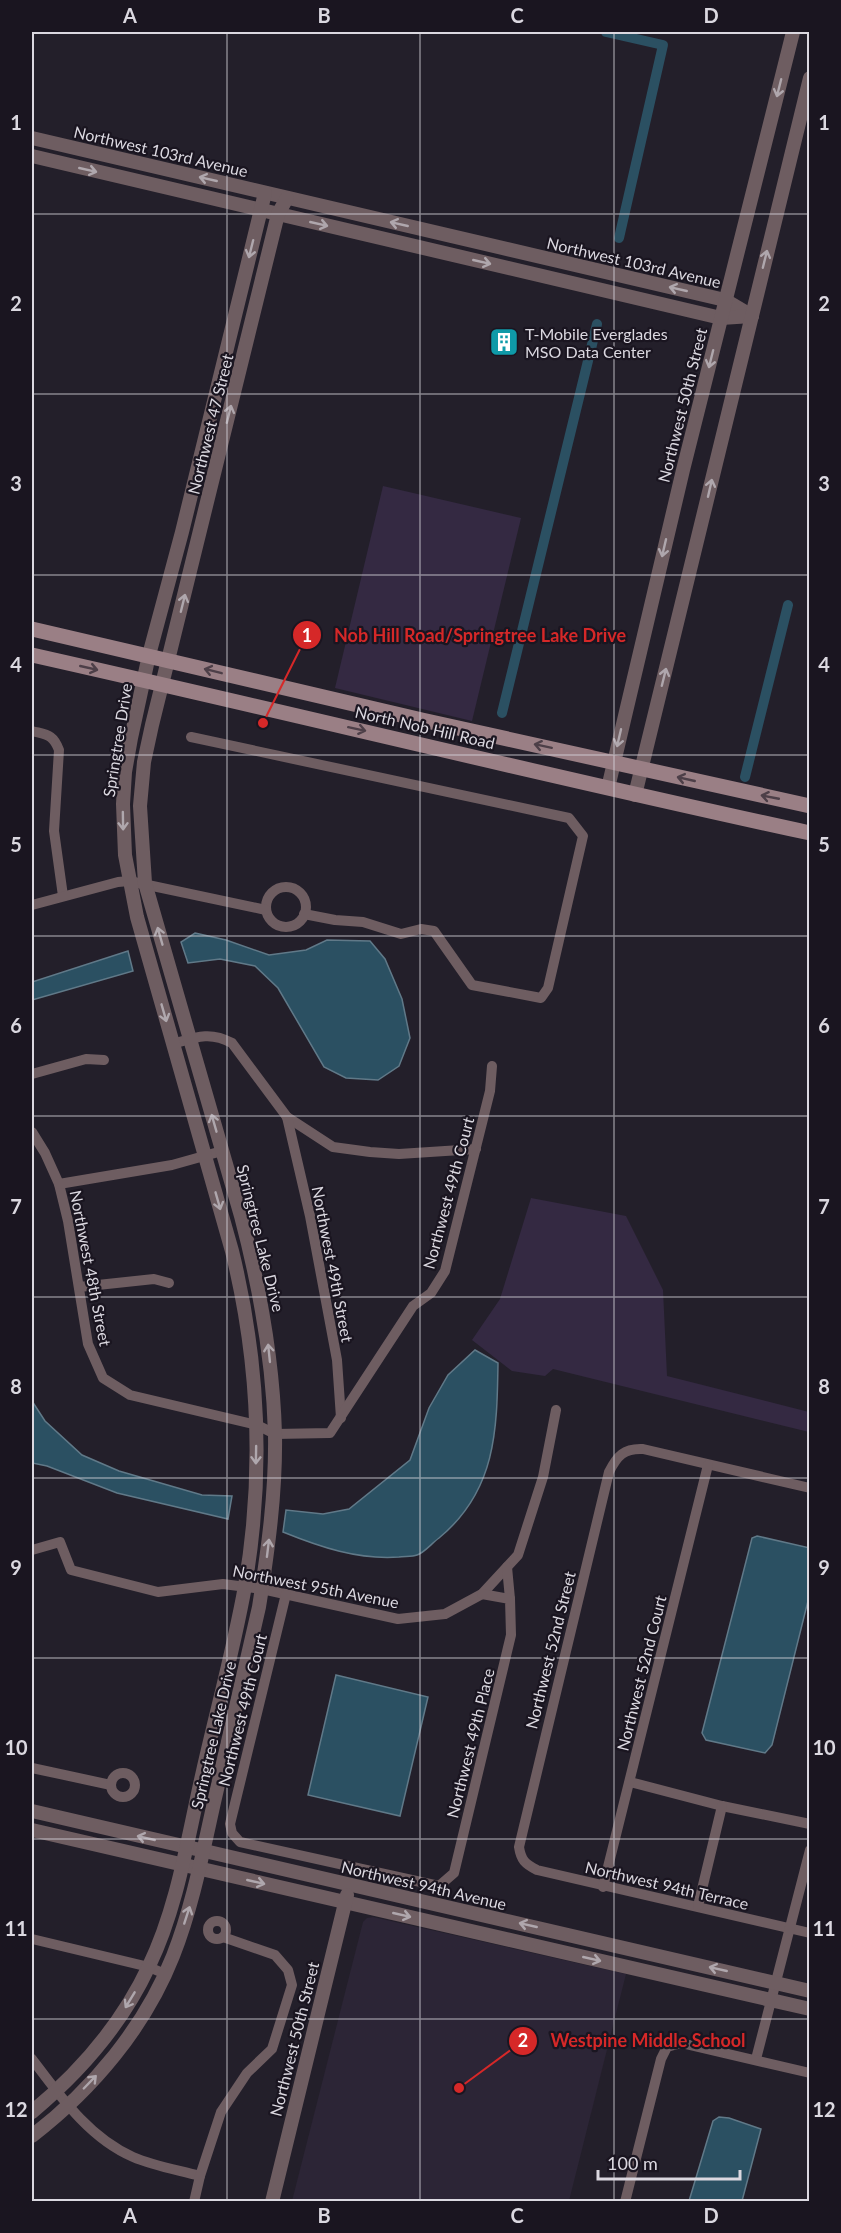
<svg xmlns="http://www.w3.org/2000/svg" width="841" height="2233" font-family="Lato,sans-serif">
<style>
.built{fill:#2c2536}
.green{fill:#342942}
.water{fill:#2b5062;stroke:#607988;stroke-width:1.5}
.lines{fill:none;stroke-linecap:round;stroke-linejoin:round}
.canal{stroke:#2b5062;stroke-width:10}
.minor{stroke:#6e5d61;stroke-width:10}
.tertiary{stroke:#6e5d61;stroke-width:14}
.secondary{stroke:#9a7f85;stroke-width:15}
.oneway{stroke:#afa7ad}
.oneway2{stroke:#4d3f48}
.grid{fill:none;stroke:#dbd8e0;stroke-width:1.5;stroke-opacity:0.55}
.labels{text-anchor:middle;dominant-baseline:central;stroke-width:4.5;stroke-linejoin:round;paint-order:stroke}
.street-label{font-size:16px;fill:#dbd8e0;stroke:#1a1520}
.poi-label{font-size:16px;fill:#dbd8e0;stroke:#1a1520;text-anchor:start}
.leader{fill:none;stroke:#d62828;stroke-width:2}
.callout-dot{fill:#d62828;stroke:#1a1520;stroke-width:2}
.mark-label{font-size:18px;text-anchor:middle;font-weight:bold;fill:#fff}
.callout-label{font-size:18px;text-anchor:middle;font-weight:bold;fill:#d62828;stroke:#1a1520;stroke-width:4.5;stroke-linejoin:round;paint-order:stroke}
.neatline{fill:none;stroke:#dbd8e0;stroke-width:2}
.grid-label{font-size:20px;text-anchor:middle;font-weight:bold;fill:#dbd8e0}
</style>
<rect width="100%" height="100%" fill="#231f2a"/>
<polygon class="built" points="373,1917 626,1974 569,2201 292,2201 363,1922 367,1918"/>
<g class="green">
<polygon points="383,486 521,518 472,721 335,688"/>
<polygon points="531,1198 626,1216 663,1290 667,1376 809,1412 809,1432 553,1369 545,1376 512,1371 472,1340 500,1299"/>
</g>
<g class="water">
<polygon points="195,933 226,940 269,955 306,950 327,940 370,941 385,959 402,999 410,1038 399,1066 378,1080 346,1078 324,1067 278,988 255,966 220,959 188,963 181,942"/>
<polygon points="128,951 133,971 32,1000 32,982"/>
<path d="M475,1350L498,1363C497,1431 496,1491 439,1538C432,1543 424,1553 417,1555C412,1557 404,1556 399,1557C358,1560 320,1547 283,1532L286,1510L323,1514L349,1509L410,1460L429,1408L448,1375Z"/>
<polygon points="32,1401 45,1421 82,1455 119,1471 202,1495 232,1496 228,1519 117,1493 47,1466 32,1463"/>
<polygon points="757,1536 810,1548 809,1597 772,1745 765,1753 706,1740 702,1733 752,1538"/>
<polygon points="336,1675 428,1697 400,1816 308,1795"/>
<polygon points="719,2117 729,2118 761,2129 742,2201 689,2201 713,2121"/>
</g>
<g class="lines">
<g class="canal">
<polyline points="606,32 663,45 619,238"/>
<polyline points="502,713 597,324"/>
<polyline points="745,777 788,605"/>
</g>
<g class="minor">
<path d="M32,731C47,735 53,734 59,750L54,831L63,896"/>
<polyline points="191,737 569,818 583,836 548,988 541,998 472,985 434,931 421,929 401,934 363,922 335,920 304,914"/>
<circle cx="286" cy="907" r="20"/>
<polyline points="32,905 118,882 129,881 266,910"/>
<path d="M173,1044C196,1037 210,1031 232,1043L287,1117L333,1147L370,1152L399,1154L476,1149"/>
<polyline points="32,1074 86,1059 104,1060"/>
<polyline points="287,1117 310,1216 337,1360 341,1418"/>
<polyline points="32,1132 45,1153 59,1184 68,1221 88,1344 103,1378 130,1395 257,1425 275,1434 330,1433 413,1306 431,1293 445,1271 490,1091 492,1066"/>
<polyline points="59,1184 172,1165 222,1151"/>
<polyline points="79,1287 154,1279 169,1283"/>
<path d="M810,1488L643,1449C624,1448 617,1456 609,1472L519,1847C521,1860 525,1864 537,1870L810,1933"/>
<polyline points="32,1550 60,1542 71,1570 158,1592 223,1584 262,1589 398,1619 445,1614 482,1594 518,1555 543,1477 556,1410"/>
<polyline points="507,1567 510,1599"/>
<polyline points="286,1594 230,1824 232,1833 240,1842 439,1886 454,1873 511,1635 510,1599 482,1594"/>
<polyline points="32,1768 111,1785"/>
<circle cx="123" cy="1785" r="12"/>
<polyline points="630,1782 722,1806 810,1824"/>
<polyline points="603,1887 708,1465"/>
<polyline points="698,1906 722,1806"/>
<circle cx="217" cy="1930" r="9"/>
<polyline points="32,1939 149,1967 165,1974"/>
<path d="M32,2059C60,2096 89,2138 133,2157C154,2166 178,2170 200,2176"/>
<polyline points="756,2059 810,1850"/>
<polyline points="194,2202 200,2176 221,2112 247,2073 272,2049 292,1985 288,1970 275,1955 223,1937"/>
<polyline points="625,2202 661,2059 667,2047 681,2043 810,2073"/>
</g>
<g class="tertiary">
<polyline points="32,138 725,300 752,316"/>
<polyline points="32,156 721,318 752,316"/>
<polyline points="608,788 683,470 793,32"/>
<polyline points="635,795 810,78"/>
<polyline points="32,1811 810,1991"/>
<polyline points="32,1830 810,2009"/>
<path d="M32,2112C80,2072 122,2024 149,1966C178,1906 188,1836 203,1771C217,1709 234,1648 245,1586C264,1475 259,1361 232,1251L137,917L125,855L123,804L125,772L131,738L149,655L182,532L265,193"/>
<path d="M32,2136C93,2089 145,2027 173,1956C193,1905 203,1851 215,1798C230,1734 244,1671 259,1607C268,1550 276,1492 275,1434C273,1360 260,1288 241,1216L145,883L140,806L144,762L152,725L278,214L287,198"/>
<polyline points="272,2202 347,1895"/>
</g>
<g class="secondary">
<polyline points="32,629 422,720 810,806"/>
<path d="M32,655C291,713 550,777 810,833"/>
</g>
</g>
<defs><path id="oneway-shaft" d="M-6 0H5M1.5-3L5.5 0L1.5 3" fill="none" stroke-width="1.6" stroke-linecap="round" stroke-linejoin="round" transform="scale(1.5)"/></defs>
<g class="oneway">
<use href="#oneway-shaft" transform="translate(779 88) rotate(104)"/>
<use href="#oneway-shaft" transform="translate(88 170) rotate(13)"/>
<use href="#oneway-shaft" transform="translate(208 179) rotate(-167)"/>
<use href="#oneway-shaft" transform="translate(319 224) rotate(13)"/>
<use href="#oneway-shaft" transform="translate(399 224) rotate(-167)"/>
<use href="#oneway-shaft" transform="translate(251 249) rotate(104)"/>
<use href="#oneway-shaft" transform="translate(765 259) rotate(-76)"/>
<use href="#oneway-shaft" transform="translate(482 262) rotate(13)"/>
<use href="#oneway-shaft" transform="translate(678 289) rotate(-167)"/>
<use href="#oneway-shaft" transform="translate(711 359) rotate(104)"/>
<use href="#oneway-shaft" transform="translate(229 414) rotate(-76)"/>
<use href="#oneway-shaft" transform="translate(710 488) rotate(-77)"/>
<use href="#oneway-shaft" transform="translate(664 548) rotate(103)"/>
<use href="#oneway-shaft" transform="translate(183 603) rotate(-76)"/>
<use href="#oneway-shaft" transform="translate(664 677) rotate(-76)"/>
<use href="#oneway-shaft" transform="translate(619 738) rotate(103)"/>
<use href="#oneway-shaft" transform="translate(123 821) rotate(89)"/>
<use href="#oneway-shaft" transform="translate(160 936) rotate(-106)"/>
<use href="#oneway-shaft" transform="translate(164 1013) rotate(74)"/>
<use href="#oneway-shaft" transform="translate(214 1123) rotate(-106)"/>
<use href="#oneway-shaft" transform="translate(218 1201) rotate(74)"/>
<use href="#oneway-shaft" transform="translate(269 1353) rotate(-96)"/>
<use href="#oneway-shaft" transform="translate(256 1455) rotate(91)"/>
<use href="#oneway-shaft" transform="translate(268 1548) rotate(-83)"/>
<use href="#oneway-shaft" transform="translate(146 1838) rotate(-167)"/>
<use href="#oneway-shaft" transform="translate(256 1882) rotate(13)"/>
<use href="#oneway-shaft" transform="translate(187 1915) rotate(-72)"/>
<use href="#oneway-shaft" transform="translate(402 1915) rotate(13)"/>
<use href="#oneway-shaft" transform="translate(528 1925) rotate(-167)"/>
<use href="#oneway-shaft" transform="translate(592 1959) rotate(13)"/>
<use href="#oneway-shaft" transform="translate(718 1969) rotate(-167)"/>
<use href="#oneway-shaft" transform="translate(130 2000) rotate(121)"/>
<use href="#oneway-shaft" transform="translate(90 2082) rotate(-46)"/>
</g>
<g class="oneway2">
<use href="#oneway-shaft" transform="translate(89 668) rotate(13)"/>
<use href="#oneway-shaft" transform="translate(213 671) rotate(-166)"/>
<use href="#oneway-shaft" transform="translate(357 729) rotate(12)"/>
<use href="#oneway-shaft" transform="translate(543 746) rotate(-168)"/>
<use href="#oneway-shaft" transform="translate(686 779) rotate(-167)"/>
<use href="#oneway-shaft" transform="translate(770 797) rotate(-169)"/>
</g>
<path class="grid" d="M227,32V2202M420,32V2202M614,32V2202M32,214H810M32,394H810M32,575H810M32,755H810M32,936H810M32,1116H810M32,1297H810M32,1478H810M32,1658H810M32,1839H810M32,2019H810"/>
<defs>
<g id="building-square" transform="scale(1.5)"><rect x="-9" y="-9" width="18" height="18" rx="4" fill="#0f9aa8" stroke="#1a1520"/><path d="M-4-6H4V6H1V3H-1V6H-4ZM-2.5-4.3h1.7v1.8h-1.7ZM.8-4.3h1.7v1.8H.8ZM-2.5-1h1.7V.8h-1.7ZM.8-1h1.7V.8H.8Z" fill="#fff"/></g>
</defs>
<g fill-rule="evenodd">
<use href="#building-square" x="504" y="342"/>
</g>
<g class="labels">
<g class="street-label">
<text transform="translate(161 151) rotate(13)">Northwest 103rd Avenue</text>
<text transform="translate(634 262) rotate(13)">Northwest 103rd Avenue</text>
<text transform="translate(682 405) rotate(-76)">Northwest 50th Street</text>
<text transform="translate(210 424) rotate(-76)">Northwest 47 Street</text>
<text transform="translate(425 727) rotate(13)">North Nob Hill Road</text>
<text transform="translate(117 740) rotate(-81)">Springtree Drive</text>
<text transform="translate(448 1193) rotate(-75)">Northwest 49th Court</text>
<text transform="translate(261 1238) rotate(76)">Springtree Lake Drive</text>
<text transform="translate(333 1264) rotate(79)">Northwest 49th Street</text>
<text transform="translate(91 1268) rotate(79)">Northwest 48th Street</text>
<text transform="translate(316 1586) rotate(11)">Northwest 95th Avenue</text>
<text transform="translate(550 1650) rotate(-76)">Northwest 52nd Street</text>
<text transform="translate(641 1673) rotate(-76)">Northwest 52nd Court</text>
<text transform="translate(242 1710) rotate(-76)">Northwest 49th Court</text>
<text transform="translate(213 1735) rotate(-77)">Springtree Lake Drive</text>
<text transform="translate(470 1743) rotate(-76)">Northwest 49th Place</text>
<text transform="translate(424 1885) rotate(13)">Northwest 94th Avenue</text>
<text transform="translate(667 1885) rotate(13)">Northwest 94th Terrace</text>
<text transform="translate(294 2039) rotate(-76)">Northwest 50th Street</text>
</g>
<g class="poi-label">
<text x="525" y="333">T-Mobile Everglades<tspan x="525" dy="18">MSO Data Center</tspan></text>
</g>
</g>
<path class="leader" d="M263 723L307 635M459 2088L523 2041"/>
<g class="callout-dot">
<circle cx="263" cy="723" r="6"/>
<circle cx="459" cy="2088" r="6"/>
<circle cx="307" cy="635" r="15"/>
<circle cx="523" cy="2041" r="15"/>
</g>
<g class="mark-label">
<text x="307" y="642">1</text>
<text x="523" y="2047">2</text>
</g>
<g class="callout-label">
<text x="480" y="642">Nob Hill Road/Springtree Lake Drive</text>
<text x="648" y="2047">Westpine Middle School</text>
</g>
<rect width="841" height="2233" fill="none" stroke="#1a1520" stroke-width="66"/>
<path d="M598 2170v9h142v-9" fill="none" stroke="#dbd8e0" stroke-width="3"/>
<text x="607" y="2170" font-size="18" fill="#dbd8e0" stroke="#1a1520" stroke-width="4.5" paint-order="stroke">100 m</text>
<rect x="33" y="33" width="775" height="2167" class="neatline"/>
<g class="grid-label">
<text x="130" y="23">A</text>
<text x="324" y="23">B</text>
<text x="517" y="23">C</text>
<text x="711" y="23">D</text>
<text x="16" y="130">1</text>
<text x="824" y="130">1</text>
<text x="16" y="311">2</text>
<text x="824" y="311">2</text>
<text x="16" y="491">3</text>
<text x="824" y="491">3</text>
<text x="16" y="672">4</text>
<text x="824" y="672">4</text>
<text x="16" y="852">5</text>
<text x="824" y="852">5</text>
<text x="16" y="1033">6</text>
<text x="824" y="1033">6</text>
<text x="16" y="1214">7</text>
<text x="824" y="1214">7</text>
<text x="16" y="1394">8</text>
<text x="824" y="1394">8</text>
<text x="16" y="1575">9</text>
<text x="824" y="1575">9</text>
<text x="16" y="1755">10</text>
<text x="824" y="1755">10</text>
<text x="16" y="1936">11</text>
<text x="824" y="1936">11</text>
<text x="16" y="2117">12</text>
<text x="824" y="2117">12</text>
<text x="130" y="2223">A</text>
<text x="324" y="2223">B</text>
<text x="517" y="2223">C</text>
<text x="711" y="2223">D</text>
</g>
</svg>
